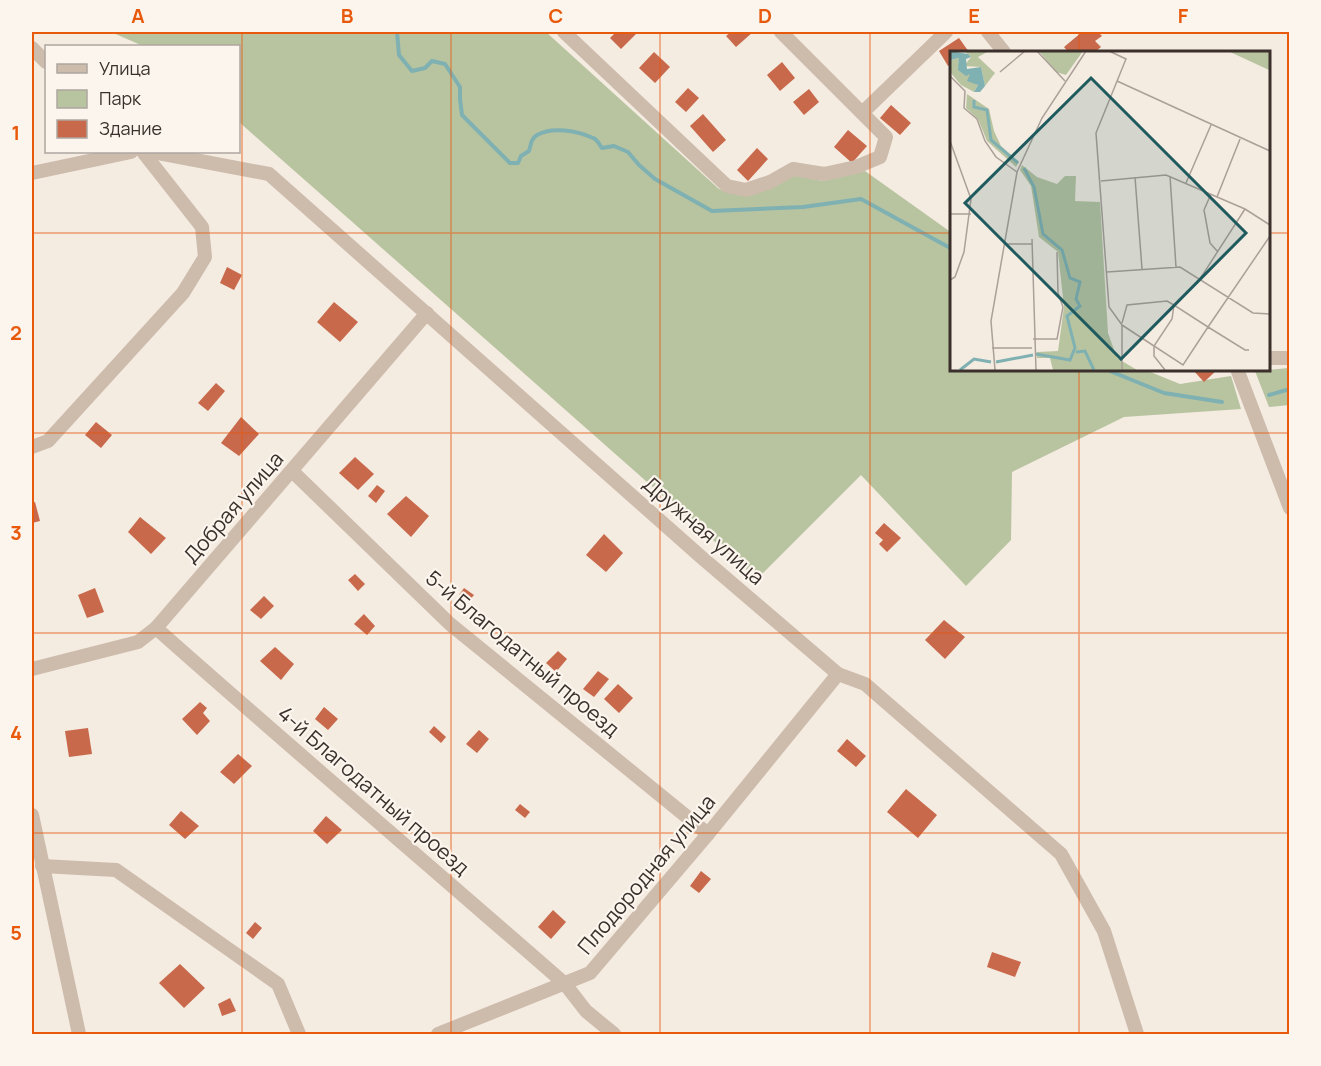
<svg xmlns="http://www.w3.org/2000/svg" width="1321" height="1066" font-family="Manrope,sans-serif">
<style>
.green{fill:#b8c4a0}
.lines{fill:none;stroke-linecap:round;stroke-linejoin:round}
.stream{stroke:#7fb0b2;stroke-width:4}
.building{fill:#c8694b}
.minor{stroke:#cdbbac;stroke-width:14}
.grid{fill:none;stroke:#e8590c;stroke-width:1.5;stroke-opacity:0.55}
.labels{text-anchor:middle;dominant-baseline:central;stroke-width:4.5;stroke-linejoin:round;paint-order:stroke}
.street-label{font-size:21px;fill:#3b302b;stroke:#fbf5ee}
.inset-river{fill:none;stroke:#7fb0b2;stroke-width:3}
.inset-road{fill:none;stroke:#aaa098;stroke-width:1.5}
.view{fill:#1f5a5e;fill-opacity:0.15;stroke:#1f5a5e;stroke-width:3}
.inset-edge{fill:none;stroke:#3b302b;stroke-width:3}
.neatline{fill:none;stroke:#e8590c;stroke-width:2}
.grid-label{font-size:20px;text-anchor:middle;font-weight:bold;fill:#e8590c}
</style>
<rect width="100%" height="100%" fill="#f4ebe1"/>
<g class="green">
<polygon points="111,32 546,32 719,189 747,196 793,175 823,181 865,171 952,233 952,369 1143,369 1180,384 1231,376 1241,409 1124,417 1012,472 1011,540 966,586 861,475 757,579 239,122 238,46 143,46"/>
<polygon points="1289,368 1289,405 1269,407 1255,371"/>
</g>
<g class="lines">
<g class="stream">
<path d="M397,32L399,55L412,71L425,68L432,61L445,64L460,87V99L462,115L510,163H518L521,156L529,151C531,144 531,139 537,135C552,126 578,131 593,138C597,139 599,144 602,148L614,146L628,152L639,165L655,179L712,211L803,207L861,199L952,249"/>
<polyline points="1105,369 1164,393 1222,402"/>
<polyline points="1269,395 1290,389"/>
</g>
</g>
<g class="building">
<polygon points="616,32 635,32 637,33 621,49 610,38"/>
<polygon points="731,32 753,32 736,47 726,36"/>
<polygon points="1082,32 1098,32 1102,36 1095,41 1101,47 1095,52 1068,52 1064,47"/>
<polygon points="959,38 969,52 952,52 952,64 948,66 939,51"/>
<polygon points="654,52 670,67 655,83 639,68"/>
<polygon points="782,62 795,78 780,91 767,75"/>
<polygon points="688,88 699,98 686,112 675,102"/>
<polygon points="809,89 819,102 804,115 793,102"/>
<polygon points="891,105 911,123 900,135 880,118"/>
<polygon points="703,114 726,140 713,152 690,126"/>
<polygon points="848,130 867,146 852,163 834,147"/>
<polygon points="757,148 768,159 748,181 737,170"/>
<polygon points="227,267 242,275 234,290 220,283"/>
<polygon points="334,302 358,322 340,342 317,322"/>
<polygon points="1192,369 1216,369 1217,370 1204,382"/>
<polygon points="216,383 225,391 208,411 198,403"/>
<polygon points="241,417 259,434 239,456 221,443"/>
<polygon points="96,422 112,435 101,448 85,435"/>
<polygon points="355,457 374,474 358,490 339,473"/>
<polygon points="377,485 385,491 376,503 368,496"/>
<polygon points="406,496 429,516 411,537 387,514"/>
<polygon points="35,502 40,521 32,523 32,503"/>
<polygon points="140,517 166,538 151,554 128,532"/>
<polygon points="884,523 901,538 887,552 879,544 883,540 875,533"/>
<polygon points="604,534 623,553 606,572 586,555"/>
<polygon points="355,574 365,584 358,591 348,580"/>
<polygon points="95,588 104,612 87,618 78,595"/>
<polygon points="464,588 474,595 468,602 459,595"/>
<polygon points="264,596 274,606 261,619 250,610"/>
<polygon points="364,614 375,626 367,635 354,624"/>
<polygon points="944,620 965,637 945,659 925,640"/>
<polygon points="275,647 294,664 281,680 260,661"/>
<polygon points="558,651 567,659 556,672 546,663"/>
<polygon points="598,671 609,679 594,697 583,689"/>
<polygon points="618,684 633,698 619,713 604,699"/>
<polygon points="200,702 207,708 203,713 210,721 197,735 182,719"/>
<polygon points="324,707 338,719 328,730 315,719"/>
<polygon points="434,726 446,737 441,743 429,732"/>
<polygon points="88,728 92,754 69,757 65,731"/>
<polygon points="479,730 489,739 477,753 466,744"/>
<polygon points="847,739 866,756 856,767 837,751"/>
<polygon points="238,754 252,766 234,784 220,772"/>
<polygon points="906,789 937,815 918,838 887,812"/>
<polygon points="520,804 530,812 525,818 515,810"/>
<polygon points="181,811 199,826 185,839 169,825"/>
<polygon points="326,816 342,830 327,844 313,831"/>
<polygon points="701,871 711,879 699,893 690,886"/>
<polygon points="553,910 566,922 551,939 538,927"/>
<polygon points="255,922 262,928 253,939 246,933"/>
<polygon points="992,952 1021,962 1015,977 987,967"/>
<polygon points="180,964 205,988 184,1008 159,983"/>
<polygon points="230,998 236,1011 222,1016 218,1004"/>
</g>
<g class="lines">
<g class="minor">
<polyline points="564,32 727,186 746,190 770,182 793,169 824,174 856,167 880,157 886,137 781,32"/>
<polyline points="988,32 1004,52"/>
<polyline points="32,48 46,62"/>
<polyline points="862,113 946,32"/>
<polyline points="153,152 269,174 700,556 838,674 865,684 1061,854 1104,931 1137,1034"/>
<polyline points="32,173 131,152"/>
<polyline points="1268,358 1290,358"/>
<polyline points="1237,369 1290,508"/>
<polyline points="32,447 48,441 183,293 205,257 202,227 143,152"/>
<polyline points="292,471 450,624 708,834"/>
<path d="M156,628C291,748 429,865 565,984L586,1011L614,1034"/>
<polyline points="32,669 138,642 156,628 427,313"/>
<polyline points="32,815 79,1034"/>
<polyline points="42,866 116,870 278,984 299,1034"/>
<polyline points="438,1034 590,973 708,834 838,674"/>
</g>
</g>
<path class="grid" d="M242,32V1034M451,32V1034M660,32V1034M870,32V1034M1079,32V52M32,233H952M1268,233H1290M1079,369V1034M32,433H1290M32,633H1290M32,833H1290"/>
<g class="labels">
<g class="street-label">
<text transform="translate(233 507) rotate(-49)">Добрая улица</text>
<text transform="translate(704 530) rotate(41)">Дружная улица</text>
<text transform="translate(523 653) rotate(40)">5-й Благодатный проезд</text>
<text transform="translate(374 790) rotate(41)">4-й Благодатный проезд</text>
<text transform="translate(646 874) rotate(-50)">Плодородная улица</text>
</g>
</g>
<g transform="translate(950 51)">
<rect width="320" height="320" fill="#f4ebe1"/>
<path d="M14,0H39L28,6L45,22L35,35L31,16L14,15L21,6ZM89,0H133L116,24L106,21ZM278,0H319V19ZM9,7L11,20L20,23L19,29L28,34L24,41L11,34L0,21V9ZM17,43L39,58L44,80L51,95L69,111L66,116L37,90L28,68L16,57ZM72,114L87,126L107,133L115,125H126L125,150L150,151L158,282L167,307L187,319H103L100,307H87V301L108,300L114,256L108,201L89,186L81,135L70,119Z" fill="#b8c4a0"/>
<path d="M0,0L18,3L21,6L16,8L17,18L31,16L35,35L30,41H24L28,34L17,30L20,23L16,25L8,19L9,7L0,9Z" fill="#7fb0b2"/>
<path class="inset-river" d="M24,49V56L37,59L41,89L68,112M74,117L84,136L93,183L112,199L120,227L130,231L126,248L130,255L117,265L125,297L120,309L86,303M126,301L135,300L144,319M46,311L83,304M10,319L24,308L41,311"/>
<path class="inset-road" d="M87,0L115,30M159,0L176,8L146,82L159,256L172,274M50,21L75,0M0,25L15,40L14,57L27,68L35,90L46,106L67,121M167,30L320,100M0,90L21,148L14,201L5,226L0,229M220,125L226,216M185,126L192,218M151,130L216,124L295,158L320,174M236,132L261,74M261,143L254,159L260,192L268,201M267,146L290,88M0,163H21M82,188L86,319M57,193H82M157,221L230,216L303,262L320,263M250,228L295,158M172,272L177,254L217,250L224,254M83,288H107L113,256L108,242L107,201M42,297H82M299,299H295L258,276L224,254L222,268L204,295L233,314L258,276L320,185M45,319L41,270L67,121L92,67L136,0M172,319V274L204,295V305L215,319"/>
<path class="view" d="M141,27L296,182L171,308L15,152Z"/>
<rect width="320" height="320" class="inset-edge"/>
</g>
<rect width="1321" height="1066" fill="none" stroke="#fbf5ee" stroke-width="66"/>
<rect x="45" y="45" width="195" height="108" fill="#fbf5ee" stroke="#aea6a0" stroke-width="1.5"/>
<rect x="57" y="64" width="30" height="9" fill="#cdbbac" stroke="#aea6a0" stroke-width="1.5"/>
<text x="99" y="75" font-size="18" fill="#3b302b">Улица</text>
<rect x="57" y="90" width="30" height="18" fill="#b8c4a0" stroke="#aea6a0" stroke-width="1.5"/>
<text x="99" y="105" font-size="18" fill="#3b302b">Парк</text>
<rect x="57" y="120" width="30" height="18" fill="#c8694b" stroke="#aea6a0" stroke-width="1.5"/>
<text x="99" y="135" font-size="18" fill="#3b302b">Здание</text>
<rect x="33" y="33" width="1255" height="1000" class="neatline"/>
<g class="grid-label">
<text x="138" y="23">A</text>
<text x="347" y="23">B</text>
<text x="556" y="23">C</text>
<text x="765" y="23">D</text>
<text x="974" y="23">E</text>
<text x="1183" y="23">F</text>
<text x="16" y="140">1</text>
<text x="16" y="340">2</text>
<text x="16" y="540">3</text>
<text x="16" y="740">4</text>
<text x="16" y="940">5</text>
</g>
</svg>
